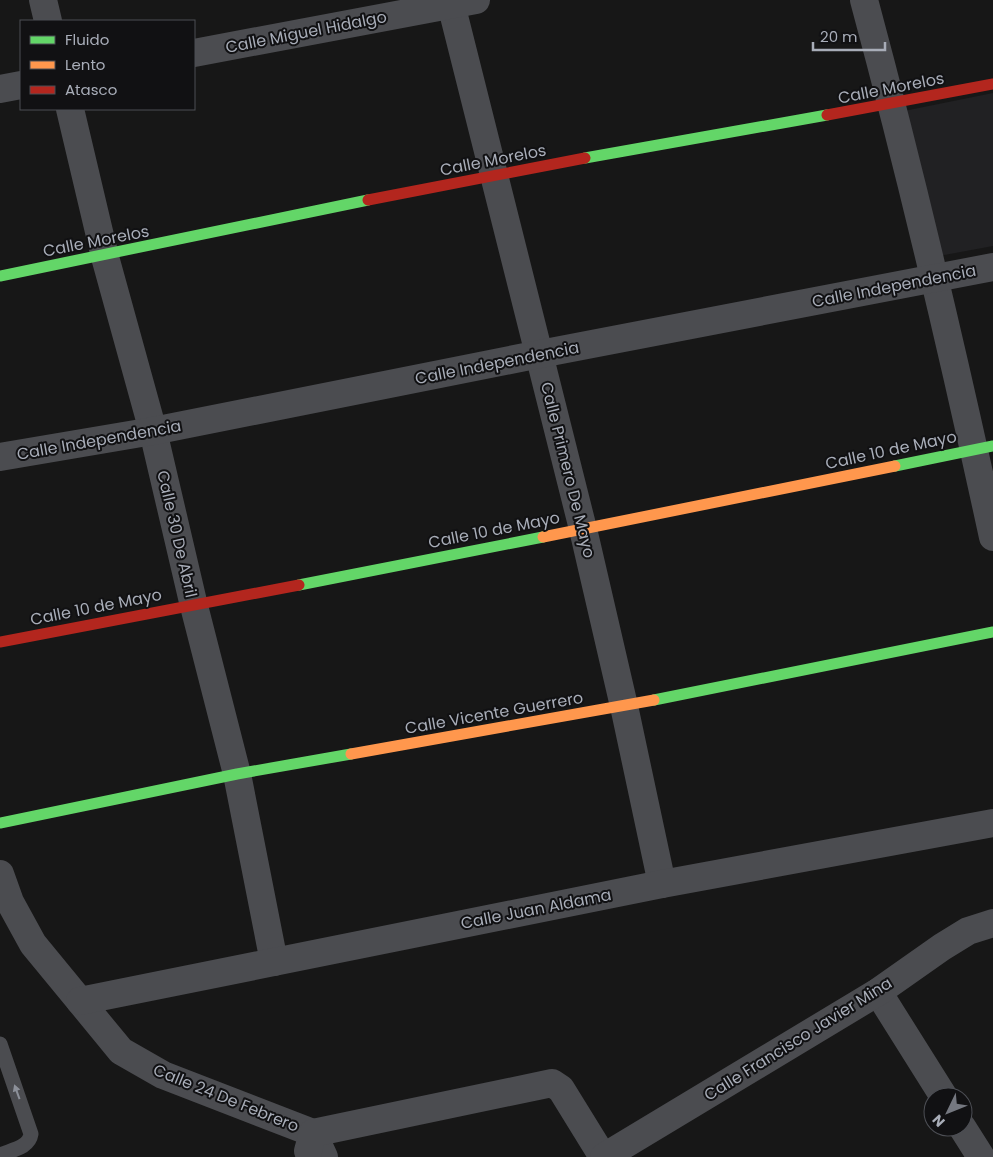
<svg xmlns="http://www.w3.org/2000/svg" width="993" height="1157" font-family="Poppins,sans-serif">
<style>
.built{fill:#212123}
.lines{fill:none;stroke-linecap:round;stroke-linejoin:round}
.lane{stroke:#4b4c50;stroke-width:15}
.street{stroke:#4b4c50;stroke-width:28}
.fast{stroke:#63d668;stroke-width:11}
.slow{stroke:#ff974d;stroke-width:11}
.jam{stroke:#b3261e;stroke-width:11}
.oneway{fill:#8c9099}
.labels{text-anchor:middle;dominant-baseline:central;stroke-width:4;stroke-linejoin:round;paint-order:stroke}
.street-label{font-size:16px;fill:#a8adb8;stroke:#111113}
</style>
<rect width="100%" height="100%" fill="#171717"/>
<polygon class="built" points="993,93 993,246 939,256 899,112"/>
<g class="lines">
<path class="lane" d="M0,1044L31,1134C29,1148 11,1150 0,1155"/>
<g class="street">
<polyline points="43,0 48,21"/>
<polyline points="450,0 583,529 624,706 662,884"/>
<path d="M864,0C912,178 954,357 993,537"/>
<polyline points="194,53 476,0"/>
<polyline points="0,89 21,85"/>
<polyline points="70,109 105,257 153,431 194,606 237,774 274,962"/>
<polyline points="0,457 153,431 540,354 993,267"/>
<polyline points="0,874 10,902 33,944 121,1051 163,1075 313,1133 324,1157"/>
<polyline points="878,992 944,1097"/>
<polyline points="80,1001 662,884 993,823"/>
<polyline points="962,1127 981,1157"/>
<polyline points="308,1151 313,1133 552,1083 561,1089 603,1157"/>
<polyline points="604,1157 878,992 942,947 968,931 993,923"/>
</g>
<g class="fast">
<polyline points="585,158 827,115"/>
<polyline points="0,276 368,200"/>
<polyline points="895,466 993,446"/>
<polyline points="299,585 543,537"/>
<polyline points="654,700 993,632"/>
<polyline points="0,823 237,774 351,754"/>
</g>
<g class="slow">
<polyline points="543,537 895,466"/>
<polyline points="351,754 654,700"/>
</g>
<g class="jam">
<polyline points="827,115 993,84"/>
<polyline points="368,200 585,158"/>
<polyline points="0,642 299,585"/>
</g>
</g>
<defs><path id="oneway-solid" d="M-6-.8H1V-3.2L6.5 0L1 3.2V.8H-6Z" transform="scale(1.25)"/></defs>
<use class="oneway" href="#oneway-solid" transform="translate(17 1092) rotate(-110)"/>
<g class="labels">
<g class="street-label">
<text transform="translate(306 32) rotate(-11)">Calle Miguel Hidalgo</text>
<text transform="translate(891 88) rotate(-11)">Calle Morelos</text>
<text transform="translate(493 160) rotate(-11)">Calle Morelos</text>
<text transform="translate(96 241) rotate(-11)">Calle Morelos</text>
<text transform="translate(894 286) rotate(-11)">Calle Independencia</text>
<text transform="translate(497 363) rotate(-11)">Calle Independencia</text>
<text transform="translate(99 440) rotate(-10)">Calle Independencia</text>
<text transform="translate(891 450) rotate(-12)">Calle 10 de Mayo</text>
<text transform="translate(568 470) rotate(76)">Calle Primero De Mayo</text>
<text transform="translate(494 530) rotate(-11)">Calle 10 de Mayo</text>
<text transform="translate(177 534) rotate(77)">Calle 30 De Abril</text>
<text transform="translate(96 607) rotate(-11)">Calle 10 de Mayo</text>
<text transform="translate(494 713) rotate(-10)">Calle Vicente Guerrero</text>
<text transform="translate(536 909) rotate(-11)">Calle Juan Aldama</text>
<text transform="translate(798 1039) rotate(-32)">Calle Francisco Javier Mina</text>
<text transform="translate(226 1098) rotate(22)">Calle 24 De Febrero</text>
</g>
</g>
<rect x="20" y="20" width="175" height="90" fill="#111113" stroke="#4d4f55"/>
<rect x="30" y="36" width="25" height="8" fill="#63d668" stroke="#4d4f55"/>
<text x="65" y="45" font-size="15" fill="#a8adb8">Fluido</text>
<rect x="30" y="61" width="25" height="8" fill="#ff974d" stroke="#4d4f55"/>
<text x="65" y="70" font-size="15" fill="#a8adb8">Lento</text>
<rect x="30" y="86" width="25" height="8" fill="#b3261e" stroke="#4d4f55"/>
<text x="65" y="95" font-size="15" fill="#a8adb8">Atasco</text>
<g transform="translate(948 1112) rotate(227)"><circle r="24" fill="#111113" stroke="#4d4f55"/>
<path d="M0-4L9 19L0 12L-9 19Z" fill="#757880"/>
<text y="-8" font-size="14" font-weight="bold" text-anchor="middle" fill="#a8adb8">N</text>
</g>
<path d="M813 42v8h72v-8" fill="none" stroke="#a8adb8" stroke-width="2.5"/>
<text x="820" y="42" font-size="15" fill="#a8adb8" stroke="#111113" stroke-width="4" paint-order="stroke">20 m</text>
</svg>
